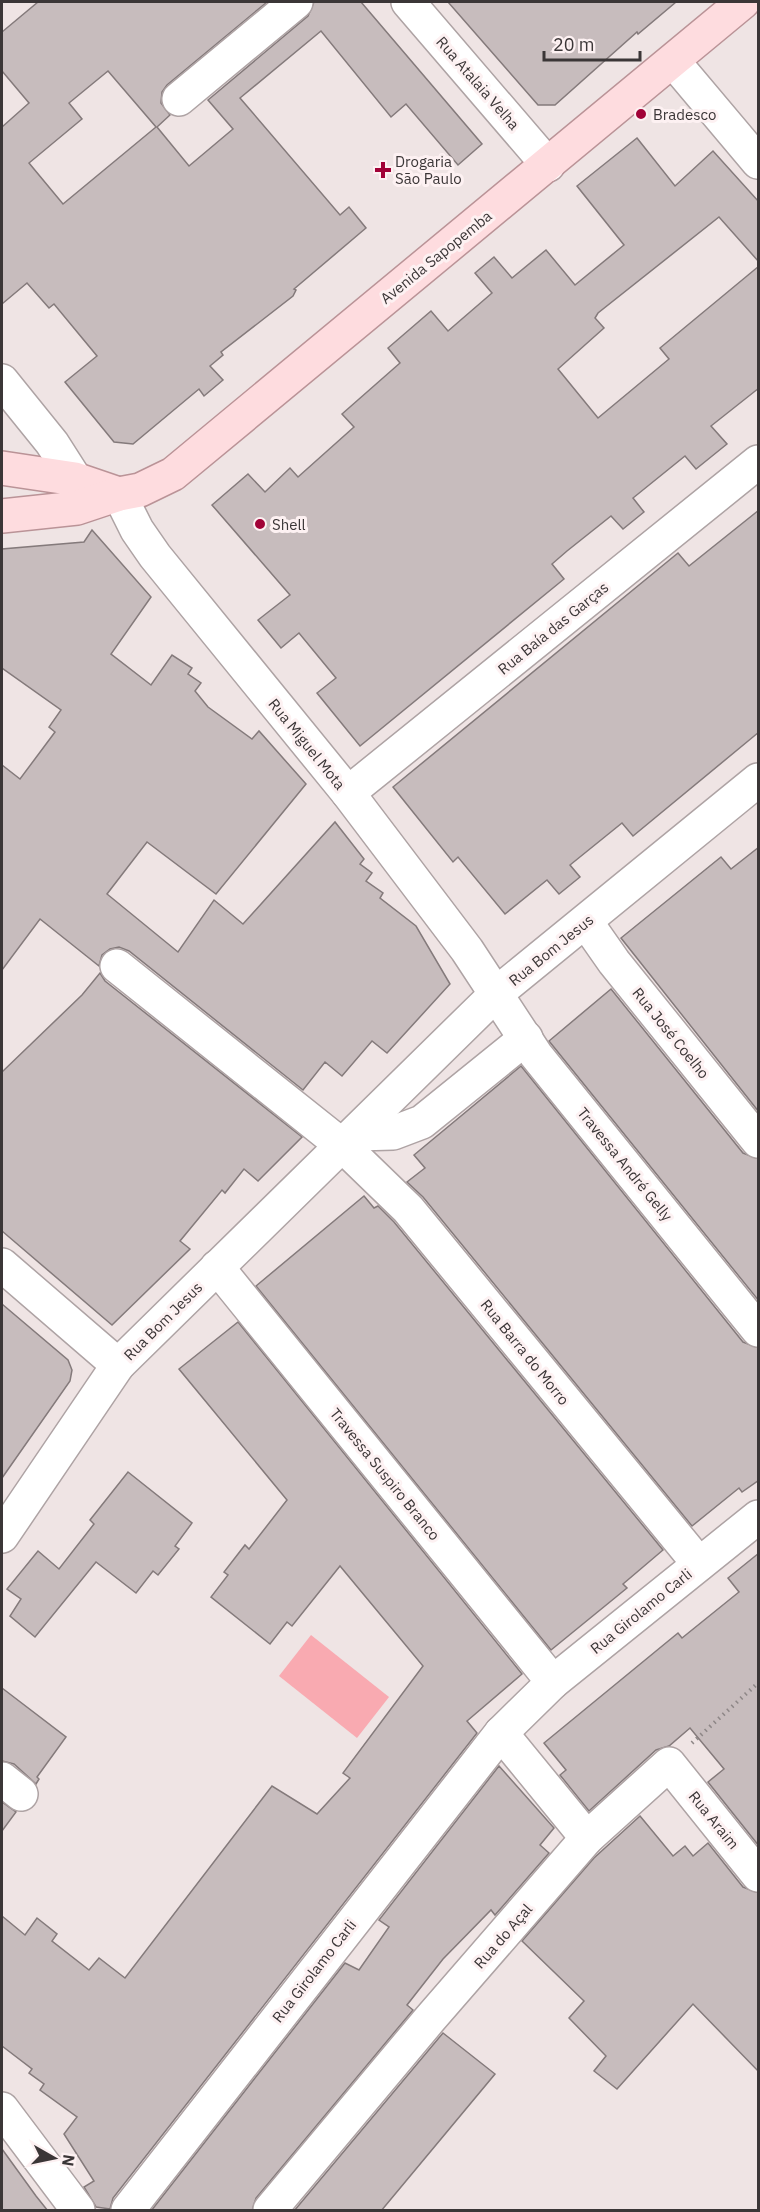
<svg xmlns="http://www.w3.org/2000/svg" width="760" height="2212" font-family="'IBM Plex Sans',sans-serif">
<style>
.green{fill:#f9aab1}
.building{fill:#c7bcbd;stroke:#847a7b;stroke-width:1.5;fill-rule:evenodd}
.lines{fill:none;stroke-linecap:round;stroke-linejoin:round}
.minor-casing{stroke:#aea3a4;stroke-width:36}
.major-casing{stroke:#ba9397;stroke-width:36}
.path{stroke:#8e8787;stroke-width:4;stroke-dasharray:1.5 4.5;stroke-linecap:butt}
.minor{stroke:#fff;stroke-width:33}
.major{stroke:#fedcdf;stroke-width:33}
.poi-dot{fill:#a10237;stroke:#fdf1f2;stroke-width:2}
.labels{text-anchor:middle;dominant-baseline:central;stroke-width:6;stroke-linejoin:round;paint-order:stroke}
.street-label{font-size:15px;fill:#3b3637;stroke:#fdf1f2}
.poi-label{font-size:15px;fill:#3b3637;stroke:#fdf1f2;text-anchor:start}
</style>
<rect width="100%" height="100%" fill="#efe4e4"/>
<polygon class="green" points="311,1635 389,1697 357,1738 279,1676"/>
<g class="building">
<path d="M38,2H267L167,85L162,92L161,103L170,115L157,127L189,166L233,129L208,100L308,16L314,2H361L482,144L458,165L406,104L391,117L321,31L240,98L340,215L349,207L366,228L294,289L296,290L293,296L221,352L223,355L210,366L223,380L204,396L199,389L133,444L114,442L65,382L97,356L54,304L49,308L27,283L2,304V127L29,103L2,71V32ZM108,71L156,127L63,204L29,163L82,119L69,103Z"/>
<polygon points="448,2 676,2 638,34 637,32 555,105 538,105"/>
<polygon points="637,138 675,186 713,151 759,202 759,262 719,217 598,313 595,318 604,328 558,369 598,418 669,359 660,348 759,266 759,388 711,426 727,444 696,469 685,456 633,498 644,512 623,529 611,516 567,551 552,564 564,579 360,746 317,693 336,678 299,633 281,648 258,620 290,595 212,505 248,474 265,492 290,468 298,477 354,427 342,414 400,363 388,348 431,311 448,331 492,293 475,273 494,257 512,278 546,250 575,285 624,245 577,186"/>
<polygon points="759,510 759,732 633,836 622,823 570,865 580,877 559,894 547,880 505,914 458,857 453,862 393,787 678,553 689,566"/>
<polygon points="92,530 151,597 111,654 151,685 172,655 192,668 188,674 201,683 195,691 208,707 252,739 259,731 306,784 216,894 147,842 107,894 178,952 214,900 243,924 335,822 364,859 360,864 372,873 366,881 383,893 380,898 416,926 450,984 387,1053 372,1041 342,1076 325,1062 303,1090 129,951 119,947 110,949 102,955 99,966 40,919 2,970 2,765 20,779 55,732 49,727 61,710 2,668 2,549 84,542"/>
<polygon points="759,847 759,1112 621,938 721,857 731,869"/>
<polygon points="100,973 105,981 302,1137 258,1181 244,1169 225,1193 222,1190 180,1241 190,1249 112,1325 2,1231 2,1072 82,995"/>
<polygon points="611,989 743,1153 759,1159 759,1301 549,1041"/>
<polygon points="521,1066 743,1342 759,1348 759,1480 742,1492 739,1488 692,1526 423,1197 407,1182 425,1168 414,1155"/>
<polygon points="364,1196 374,1208 378,1206 394,1222 663,1550 623,1584 627,1588 551,1650 256,1286"/>
<polygon points="2,1304 68,1360 72,1370 70,1381 2,1478"/>
<polygon points="238,1322 522,1674 467,1721 477,1733 113,2198 110,2209 96,2207 84,2187 94,2181 64,2134 77,2117 40,2090 44,2084 29,2073 32,2069 2,2046 2,1916 25,1935 37,1918 57,1934 52,1941 89,1970 99,1958 125,1978 272,1786 317,1814 350,1778 343,1773 423,1666 340,1566 292,1626 287,1622 270,1644 211,1597 228,1575 224,1572 245,1545 249,1549 287,1500 179,1369"/>
<polygon points="128,1472 192,1523 175,1546 179,1549 158,1575 153,1571 136,1593 96,1562 35,1637 10,1616 21,1599 7,1589 38,1551 59,1569 94,1524 90,1520"/>
<polygon points="759,1553 759,1846 708,1782 724,1769 690,1728 669,1746 656,1750 589,1811 560,1775 566,1770 544,1743 678,1633 682,1638 739,1592 728,1578"/>
<polygon points="2,1688 66,1737 37,1777 39,1779 36,1784 14,1764 2,1761"/>
<polygon points="499,1766 554,1828 540,1845 549,1853 495,1915 491,1910 443,1959 407,2005 413,2010 256,2198 252,2211 151,2211 345,1963 359,1970 389,1927 379,1920"/>
<polygon points="2,1802 16,1812 2,1831"/>
<polygon points="640,1816 673,1856 685,1846 693,1856 708,1843 743,1887 759,1893 759,2072 693,2004 617,2089 594,2071 606,2056 569,2018 584,2001 522,1941 594,1858"/>
<polygon points="443,2033 495,2074 381,2211 294,2211"/>
<polygon points="2,2149 36,2196 48,2211 2,2211"/>
</g>
<g class="lines">
<g class="minor-casing">
<g id="minor">
<polyline points="408,2 548,165"/>
<polyline points="673,61 758,162"/>
<polyline points="179,99 296,2"/>
<polyline points="2,381 52,443 75,479 77,502"/>
<polyline points="119,494 137,530 155,556 348,793 467,950 536,1055 758,1330"/>
<polyline points="348,793 758,462"/>
<polyline points="586,922 614,962 758,1141"/>
<polyline points="117,966 344,1147 408,1209 699,1564"/>
<polyline points="357,1134 393,1133 422,1122 526,1038"/>
<polyline points="2,1265 118,1365"/>
<polyline points="217,1267 553,1682"/>
<polyline points="2,1536 118,1365 497,993 758,780"/>
<polyline points="501,1733 587,1838"/>
<polyline points="2,1779 21,1794"/>
<polyline points="2,2109 78,2210"/>
<polyline points="128,2210 501,1733 553,1682 758,1517"/>
<polyline points="270,2210 429,2020 587,1838 669,1764 758,1875"/>
</g>
</g>
<g class="major-casing">
<g id="major">
<polyline points="2,468 75,479 119,494"/>
<polyline points="2,516 77,508 119,494 140,490 173,474 743,2"/>
</g>
</g>
<polyline class="path" points="692,1743 758,1683"/>
<use href="#minor" class="minor"/>
<use href="#major" class="major"/>
</g>
<g class="poi-dot">
<circle cx="641" cy="114" r="6"/>
<path d="M380 161h6v6h6v6h-6v6h-6v-6h-6v-6h6z"/>
<circle cx="260" cy="524" r="6"/>
</g>
<g class="labels">
<g class="street-label">
<text transform="translate(478 83) rotate(49)">Rua Atalaia Velha</text>
<text transform="translate(436 257) rotate(-39)">Avenida Sapopemba</text>
<text transform="translate(553 628) rotate(-39)">Rua Baía das Garças</text>
<text transform="translate(307 744) rotate(51)">Rua Miguel Mota</text>
<text transform="translate(551 950) rotate(-39)">Rua Bom Jesus</text>
<text transform="translate(671 1033) rotate(51)">Rua José Coelho</text>
<text transform="translate(625 1164) rotate(51)">Travessa André Gelly</text>
<text transform="translate(163 1321) rotate(-45)">Rua Bom Jesus</text>
<text transform="translate(525 1352) rotate(51)">Rua Barra do Morro</text>
<text transform="translate(385 1474) rotate(51)">Travessa Suspiro Branco</text>
<text transform="translate(641 1611) rotate(-39)">Rua Girolamo Carli</text>
<text transform="translate(714 1820) rotate(51)">Rua Araim</text>
<text transform="translate(503 1936) rotate(-49)">Rua do Açal</text>
<text transform="translate(314 1971) rotate(-52)">Rua Girolamo Carli</text>
</g>
<g class="poi-label">
<text x="653" y="114">Bradesco</text>
<text x="395" y="161">Drogaria<tspan x="395" dy="17">São Paulo</tspan></text>
<text x="272" y="524">Shell</text>
</g>
</g>
<rect width="760" height="2212" fill="none" stroke="#3b3637" stroke-width="6"/>
<g transform="translate(54 2158) rotate(99)" stroke="#fdf1f2" stroke-width="4.5" paint-order="stroke">
<path d="M0-4.5L10 22L0 15L-10 22Z" fill="#3b3637"/>
<text y="-9" font-size="16" font-weight="bold" text-anchor="middle" fill="#3b3637">N</text>
</g>
<path d="M544 51v9h96v-9" fill="none" stroke="#3b3637" stroke-width="3"/>
<text x="553" y="51" font-size="18" fill="#3b3637" stroke="#fdf1f2" stroke-width="4.5" paint-order="stroke">20 m</text>
</svg>
